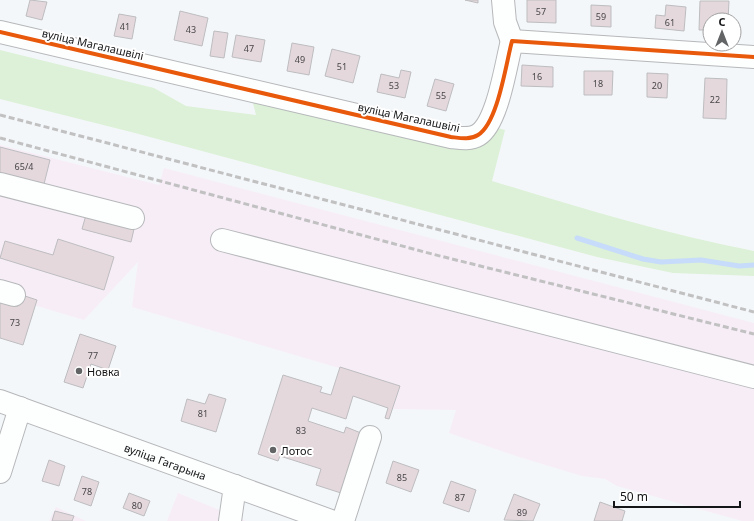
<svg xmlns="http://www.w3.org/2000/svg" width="754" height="521" font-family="'Noto Sans',sans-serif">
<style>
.industrial{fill:#f7edf7}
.green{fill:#dcf1d7}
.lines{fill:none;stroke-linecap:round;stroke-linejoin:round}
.stream{stroke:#c7dbfa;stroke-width:5}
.building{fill:#e4d8dd;stroke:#bdbdbf}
.minor-casing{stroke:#b6b8ba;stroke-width:24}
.major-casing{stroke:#b6b8ba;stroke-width:24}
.minor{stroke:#fdfefe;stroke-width:22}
.major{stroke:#fdfefe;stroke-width:22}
.rail{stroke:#c1c1c2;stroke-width:3;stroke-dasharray:6 3;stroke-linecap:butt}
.cycleway-casing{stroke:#fff;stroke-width:6}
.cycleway{stroke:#e8590c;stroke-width:4}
.poi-dot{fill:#626466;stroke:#fff;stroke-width:1.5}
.labels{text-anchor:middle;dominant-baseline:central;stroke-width:4;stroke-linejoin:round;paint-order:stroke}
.number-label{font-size:9px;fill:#484648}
.street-label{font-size:11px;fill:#141517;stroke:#fff}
.poi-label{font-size:11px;fill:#141517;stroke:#fff;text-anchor:start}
</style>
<rect width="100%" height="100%" fill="#f4f7fa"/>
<g class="industrial">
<polygon points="0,145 159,185 164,168 754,323 754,521 742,521 617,486 605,479 582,476 519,457 449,433 456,410 393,409 400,386 132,307 138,262 84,320 0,295"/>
<polygon points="178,493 246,521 167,521"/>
<polygon points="56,507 86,521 49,521"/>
</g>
<path class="green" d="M0,50L154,88L186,106L256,115L253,103L260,96L418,134L494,127L505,130L492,181C578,207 665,234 754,251V276L673,273L597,257L135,133L0,99Z"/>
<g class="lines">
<polyline class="stream" points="577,238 643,259 661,262 701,260 739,266 754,265"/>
</g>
<g class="building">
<polygon points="30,0 47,2 42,20 26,16"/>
<polygon points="465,0 478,0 478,3"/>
<polygon points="527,0 556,0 556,23 527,22"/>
<polygon points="700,1 729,1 728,20 710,20 710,30 699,30"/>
<polygon points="591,5 611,6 611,27 591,26"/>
<polygon points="666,5 686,7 684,31 655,28 656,15 665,16"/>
<polygon points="180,11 208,18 202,46 174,40"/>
<polygon points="119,14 136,17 132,39 114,36"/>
<polygon points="214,31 228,33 224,58 210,56"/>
<polygon points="236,35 265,40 261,62 232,57"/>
<polygon points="292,43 314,47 309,75 287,71"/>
<polygon points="332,49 360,56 353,83 325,76"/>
<polygon points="522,65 553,67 553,87 521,86"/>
<polygon points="401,70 411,72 405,98 377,92 381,74 399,78"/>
<polygon points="584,71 613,71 612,95 584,95"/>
<polygon points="647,73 668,74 667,98 647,97"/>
<polygon points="705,78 727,79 726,119 703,118"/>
<polygon points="435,79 454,84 446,111 427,106"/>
<polygon points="0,147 50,160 44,184 0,173"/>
<polygon points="86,215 134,229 131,242 82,229"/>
<polygon points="58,239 114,257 104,290 0,258 5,241 53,255"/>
<polygon points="22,295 37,300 23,345 0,338 0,300 18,306"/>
<polygon points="80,334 116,346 108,370 91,364 83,388 64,382"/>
<polygon points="340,367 400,386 389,419 385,418 388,408 353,396 346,419 312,408 308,421 344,433 346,427 361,433 341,493 316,485 321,469 280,456 278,461 258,454 283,375 322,387 320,392 331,395"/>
<polygon points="209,394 226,399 216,432 181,421 187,399 205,404"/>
<polygon points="49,460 65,466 59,486 42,481"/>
<polygon points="393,461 419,470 411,492 386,483"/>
<polygon points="82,476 99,482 91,506 74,500"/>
<polygon points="451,481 476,490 469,512 443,503"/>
<polygon points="129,493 150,501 144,516 123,508"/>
<polygon points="514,494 540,504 533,521 504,520"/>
<polygon points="600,502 625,511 622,521 594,521"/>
<polygon points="55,511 74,516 72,521 52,521"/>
</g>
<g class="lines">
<g class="minor-casing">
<g id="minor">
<polyline points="503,0 505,22 512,41"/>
<path d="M0,32L451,137C460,138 470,140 478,135C498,123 506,63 512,41L754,57"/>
<polyline points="0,184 133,218"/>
<polyline points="222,240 754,377"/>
<polyline points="0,291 14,295"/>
<polyline points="0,472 20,408"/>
<polyline points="230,521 235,486"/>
<polyline points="343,521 370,437"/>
</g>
</g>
<g class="major-casing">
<g id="major">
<path id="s1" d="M0,401L331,521"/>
</g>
</g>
<use href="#minor" class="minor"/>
<use href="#major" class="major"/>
<g class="rail">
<polyline points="0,115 754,312"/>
<polyline points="0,138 432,254 754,334"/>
</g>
<g class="cycleway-casing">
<path id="cycleway" d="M0,32L451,137C460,138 470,140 478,135C498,123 506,63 512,41L754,57"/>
</g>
<use href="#cycleway" class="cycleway"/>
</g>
<g class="poi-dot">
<circle cx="79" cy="371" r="4"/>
<circle cx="273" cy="450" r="4"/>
</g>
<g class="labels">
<g class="number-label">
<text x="541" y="11">57</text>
<text x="601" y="16">59</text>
<text x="670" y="22">61</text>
<text x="125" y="26">41</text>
<text x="191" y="29">43</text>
<text x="249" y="48">47</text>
<text x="300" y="59">49</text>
<text x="342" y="66">51</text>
<text x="537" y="76">16</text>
<text x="598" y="83">18</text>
<text x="394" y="85">53</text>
<text x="657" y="85">20</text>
<text x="441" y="95">55</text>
<text x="715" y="99">22</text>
<text x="24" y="166">65/4</text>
<text x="15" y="322">73</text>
<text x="93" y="355">77</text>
<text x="203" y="413">81</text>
<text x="301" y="430">83</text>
<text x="402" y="477">85</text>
<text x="87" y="491">78</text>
<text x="460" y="497">87</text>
<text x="137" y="505">80</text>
<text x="522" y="512">89</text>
</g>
<g class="street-label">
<text transform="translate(93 44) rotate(13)">вуліца Магалашвілі</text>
<text transform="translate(409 117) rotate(12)">вуліца Магалашвілі</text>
<text stroke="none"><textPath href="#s1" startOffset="176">вуліца Гагарына</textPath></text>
</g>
<g class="poi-label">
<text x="87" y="371">Новка</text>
<text x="281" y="450">Лотос</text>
</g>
</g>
<g transform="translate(722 32)"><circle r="19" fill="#ffffff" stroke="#a1a1a2"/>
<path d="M0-3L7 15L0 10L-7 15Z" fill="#626466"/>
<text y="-6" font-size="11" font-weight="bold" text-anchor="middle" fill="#141517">С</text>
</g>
<path d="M614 501v6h126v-6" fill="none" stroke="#141517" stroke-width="2"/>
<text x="620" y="501" font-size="12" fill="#141517" stroke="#ffffff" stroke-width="3" paint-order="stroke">50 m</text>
</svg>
